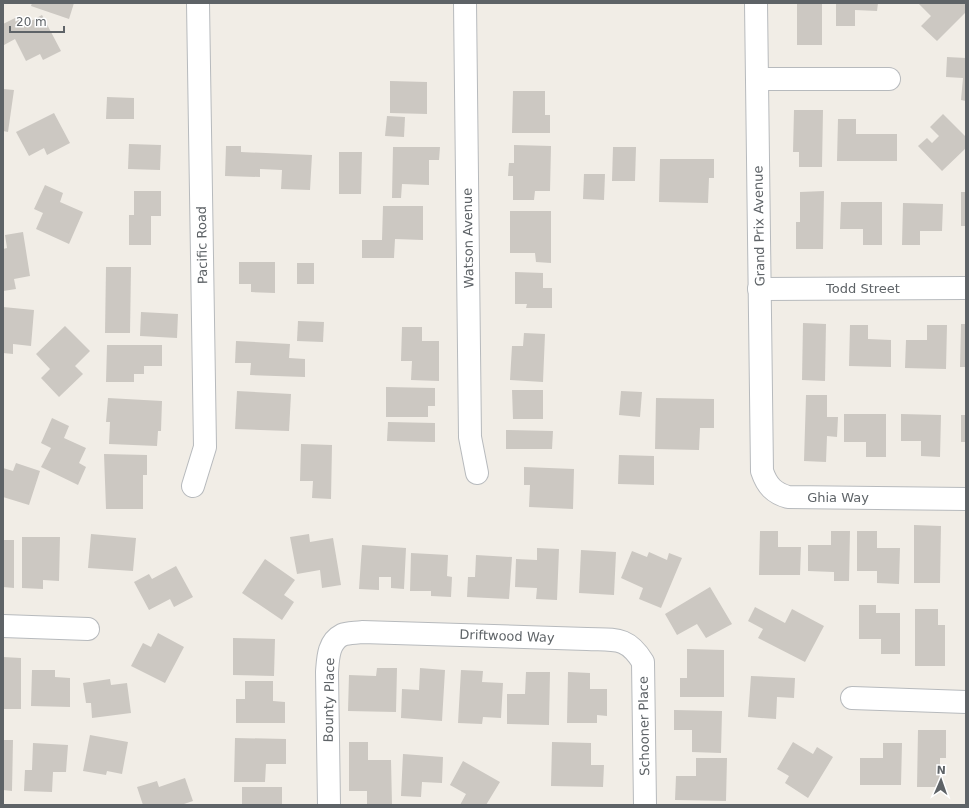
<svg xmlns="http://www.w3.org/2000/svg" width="969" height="808" font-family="'DejaVu Sans',sans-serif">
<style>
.building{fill:#ccc8c2}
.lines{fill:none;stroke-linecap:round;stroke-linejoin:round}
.minor-casing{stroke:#b7babd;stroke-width:24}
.minor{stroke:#fff;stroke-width:22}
.labels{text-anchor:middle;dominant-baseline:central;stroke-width:3;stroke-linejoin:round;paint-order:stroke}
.street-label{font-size:13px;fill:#5e6367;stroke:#fff}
</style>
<rect width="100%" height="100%" fill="#f1ede6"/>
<g class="building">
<polygon points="32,3 74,3 69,19 31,6"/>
<rect x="797" y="3" width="25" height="42"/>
<polygon points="836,3 878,3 877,11 855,10 855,26 836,26"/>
<polygon points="918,3 966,3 966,12 937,41 921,26 931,16"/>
<polygon points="42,15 61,51 43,60 40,54 26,61 15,39 4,45 3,24 17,17 22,26"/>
<polygon points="947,57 966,58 966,101 961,100 963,78 946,77"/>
<polygon points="390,81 427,82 427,114 390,113"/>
<polygon points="3,89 14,90 8,132 3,131"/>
<polygon points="513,91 545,91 545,115 550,115 550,133 512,133"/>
<polygon points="107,97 134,98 134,119 106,119"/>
<polygon points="794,110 823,110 822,167 799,167 799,152 793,152"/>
<polygon points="54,113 70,143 47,155 44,148 29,156 16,132"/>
<polygon points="943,114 966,137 966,148 942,171 918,146 927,138 932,143 939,136 930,127"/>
<polygon points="387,116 405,117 404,137 385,136"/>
<polygon points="838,119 856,119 856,134 897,134 897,161 837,161"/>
<polygon points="129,144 161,145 160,170 128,169"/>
<polygon points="514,145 551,146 550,191 535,191 534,200 513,200 513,176 508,176 509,163 514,163"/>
<polygon points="226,146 241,146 241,152 312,155 310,190 281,189 282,170 260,169 260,177 225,176"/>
<polygon points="393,147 440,147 439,160 429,160 429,185 402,184 401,198 392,198"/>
<polygon points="613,147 636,147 635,181 612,181"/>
<polygon points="339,152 362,152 361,194 339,194"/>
<polygon points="660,159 714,159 714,178 709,178 708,203 659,202"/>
<polygon points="584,174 605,174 604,200 583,199"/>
<polygon points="45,185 63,193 60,202 83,212 69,244 36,229 43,213 34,209"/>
<polygon points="134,191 161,191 161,216 151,216 151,245 129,245 129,215 134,215"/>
<polygon points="824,191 823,249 796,249 796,222 800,222 800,192"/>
<rect x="961" y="192" width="5" height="34"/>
<polygon points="841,202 882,202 882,245 863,245 863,229 840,229"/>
<polygon points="903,203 943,204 942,231 920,231 920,245 902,245"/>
<polygon points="383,206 423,206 423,240 395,239 394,258 362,258 362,240 382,240"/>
<polygon points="510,211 551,211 551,263 536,262 535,253 510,253"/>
<polygon points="23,232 30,276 14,279 16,289 3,291 3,249 7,248 5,235"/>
<polygon points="239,262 275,262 275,293 251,292 251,284 239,284"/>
<rect x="297" y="263" width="17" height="21"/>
<polygon points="106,267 131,267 130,333 105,333"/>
<polygon points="515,272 543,273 543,288 552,288 552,308 526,308 527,304 515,304"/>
<polygon points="3,307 34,310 31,346 13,344 13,354 3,353"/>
<polygon points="141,312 178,314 177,338 140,336"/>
<polygon points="298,321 324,322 323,342 297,341"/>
<polygon points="803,323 826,324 825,381 802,380"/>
<polygon points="961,324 966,324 966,367 960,367"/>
<polygon points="850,325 868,325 868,339 891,340 891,367 849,366"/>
<polygon points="927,325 947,325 946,369 905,368 906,340 927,340"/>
<polygon points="65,326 90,351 75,366 83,374 59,397 41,378 50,369 36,354"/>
<polygon points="402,327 422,327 422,341 439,341 439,381 411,380 412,361 401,361"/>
<polygon points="524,333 545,334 543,382 510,380 512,346 523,346"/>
<polygon points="236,341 290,344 289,358 305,359 305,377 250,375 251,363 235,363"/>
<polygon points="107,345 162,345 162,366 144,366 144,374 134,374 134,382 106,382"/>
<polygon points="386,387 435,388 435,406 428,406 428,417 386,417"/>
<polygon points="512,390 543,390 543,419 513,419"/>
<polygon points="237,391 291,394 289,431 235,429"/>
<polygon points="621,391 642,392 640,417 619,415"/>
<polygon points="806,395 827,395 827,417 838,417 837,437 827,436 826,462 804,461"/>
<polygon points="108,398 162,401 161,431 158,431 157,446 109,444 110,422 106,422"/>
<polygon points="656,398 714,399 714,428 700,428 699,450 655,449"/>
<polygon points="844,414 886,414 886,457 866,457 866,442 844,442"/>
<polygon points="901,414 941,415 940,457 921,456 921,441 901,441"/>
<rect x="961" y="415" width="5" height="27"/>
<polygon points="52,418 69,426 64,438 86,448 79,463 86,467 78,485 41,467 51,448 41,443"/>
<polygon points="388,422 435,423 435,442 387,441"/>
<polygon points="506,430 553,431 552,449 506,449"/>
<polygon points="301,444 332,445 331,499 312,498 313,481 300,481"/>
<polygon points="104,454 147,455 147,475 143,475 143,509 106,509"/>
<polygon points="619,455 654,456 654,485 618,484"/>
<polygon points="16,463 40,471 29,505 3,497 3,468 13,471"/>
<polygon points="524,467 574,469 573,509 529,507 530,485 524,485"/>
<polygon points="914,525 941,526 940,583 914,583"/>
<polygon points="760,531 778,531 778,547 801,547 800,575 759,575"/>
<polygon points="831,531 850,531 849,581 834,581 834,572 808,571 808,545 831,545"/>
<polygon points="857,531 877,531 877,548 900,548 899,584 877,583 877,571 857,571"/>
<polygon points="91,534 136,538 133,571 88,568"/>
<polygon points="309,534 310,542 333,538 341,585 322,588 320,570 297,574 290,537"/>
<polygon points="22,537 60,537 59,581 43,580 43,589 22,588"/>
<polygon points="3,540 14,540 14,588 3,587"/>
<polygon points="362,545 406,548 404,589 391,588 391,577 379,577 379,590 359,589"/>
<polygon points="537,548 559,549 557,600 536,599 537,588 515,587 516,559 537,560"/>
<polygon points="581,550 616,552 614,595 579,593"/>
<polygon points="632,551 647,557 649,552 667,560 669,553 682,558 661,608 639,599 643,588 621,578"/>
<polygon points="411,553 448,555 447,576 452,577 451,597 431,596 431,591 410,591"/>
<polygon points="476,555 512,557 509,599 467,597 468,577 475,577"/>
<polygon points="265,559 295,580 284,595 294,602 282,620 242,593"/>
<polygon points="176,566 193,597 174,607 170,599 149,610 134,582 149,574 152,579"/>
<polygon points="710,587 732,624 706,638 697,624 677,635 665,614"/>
<polygon points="859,605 876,605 876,613 900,613 900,654 881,654 881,639 859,639"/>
<polygon points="755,607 785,623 792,609 824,626 805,662 758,638 763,629 748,621"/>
<polygon points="915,609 938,609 938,625 945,625 945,666 915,666"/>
<polygon points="158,633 184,647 165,683 131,666 143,643 151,647"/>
<polygon points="233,638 275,639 274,676 233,675"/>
<polygon points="687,649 724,650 724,697 680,697 680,678 687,678"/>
<polygon points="3,657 21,658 21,709 3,709"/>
<polygon points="377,668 397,668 396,712 348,711 349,675 376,676"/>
<polygon points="420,668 445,670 442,721 401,718 402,689 419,690"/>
<polygon points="32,670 55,670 55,677 70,678 70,707 31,706"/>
<polygon points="461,670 483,671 482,682 503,683 501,718 483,717 482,724 458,723"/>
<polygon points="526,672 550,672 549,725 507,724 507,694 525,694"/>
<polygon points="568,672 590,673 590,689 607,689 607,716 597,715 597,723 567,723"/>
<polygon points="751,676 795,678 794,698 777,697 776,719 748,717"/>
<polygon points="110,679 111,685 127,683 131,713 92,718 91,703 86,703 83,683"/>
<polygon points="245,681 273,681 273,701 285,702 285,723 236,723 236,699 245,699"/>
<polygon points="674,710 722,711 721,753 692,752 692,730 674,730"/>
<polygon points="918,730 946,730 946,758 940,758 940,787 917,787"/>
<polygon points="90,735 128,742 122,774 107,771 106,775 83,771"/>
<polygon points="235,738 286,739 286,764 266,764 265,782 234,782"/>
<polygon points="3,740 13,740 12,791 3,790"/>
<polygon points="349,742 368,742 368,760 391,760 392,805 367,805 367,791 349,791"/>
<polygon points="552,742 591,743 591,765 604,765 603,787 551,786"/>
<polygon points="793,742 813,754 817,747 833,757 808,798 785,783 789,776 777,769"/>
<polygon points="33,743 68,745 66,772 53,772 52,792 24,791 25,770 32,770"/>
<polygon points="883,743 902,743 901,785 860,785 860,758 883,758"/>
<polygon points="403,754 443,757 442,783 422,782 421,797 401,796"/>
<polygon points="696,758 727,758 726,801 675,800 676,776 696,776"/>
<polygon points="463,761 500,782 486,805 460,805 466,794 450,785"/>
<polygon points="185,778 193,801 181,805 143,805 137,787 157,781 159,787"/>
<rect x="242" y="787" width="40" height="18"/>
</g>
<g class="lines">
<g class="minor-casing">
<g id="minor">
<polyline points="465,3 470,437 477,473"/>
<path d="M756,3L762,471C767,486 774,493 788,497L966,499"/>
<polyline points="757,79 889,79"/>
<polyline points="759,289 966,288"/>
<polyline points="193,486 205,447 198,3"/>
<polyline points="3,626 88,629"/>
<polyline points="852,698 966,702"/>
<path d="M329,805L327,672C328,659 328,642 342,635C347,633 356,633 362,632L587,639C615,640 627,636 643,662L645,805"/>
</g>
</g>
<use href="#minor" class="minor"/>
</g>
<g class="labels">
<g class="street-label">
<text transform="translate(759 226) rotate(-91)">Grand Prix Avenue</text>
<text transform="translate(468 238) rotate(-91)">Watson Avenue</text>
<text transform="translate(202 245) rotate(-91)">Pacific Road</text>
<text x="863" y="288">Todd Street</text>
<text x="838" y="497">Ghia Way</text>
<text transform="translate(507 636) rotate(2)">Driftwood Way</text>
<text transform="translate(329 700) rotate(-89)">Bounty Place</text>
<text transform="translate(644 726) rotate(-91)">Schooner Place</text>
</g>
</g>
<rect width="969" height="808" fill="none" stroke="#5e6367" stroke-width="8"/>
<g transform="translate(941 780) rotate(2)" stroke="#ffffff" stroke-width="3" paint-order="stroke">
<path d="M0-3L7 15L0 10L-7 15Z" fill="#5e6367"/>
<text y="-6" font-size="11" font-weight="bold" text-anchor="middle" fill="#5e6367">N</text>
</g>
<path d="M10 26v6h54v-6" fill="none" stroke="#5e6367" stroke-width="2"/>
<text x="16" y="26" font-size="12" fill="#5e6367" stroke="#ffffff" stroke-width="3" paint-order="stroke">20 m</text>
</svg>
